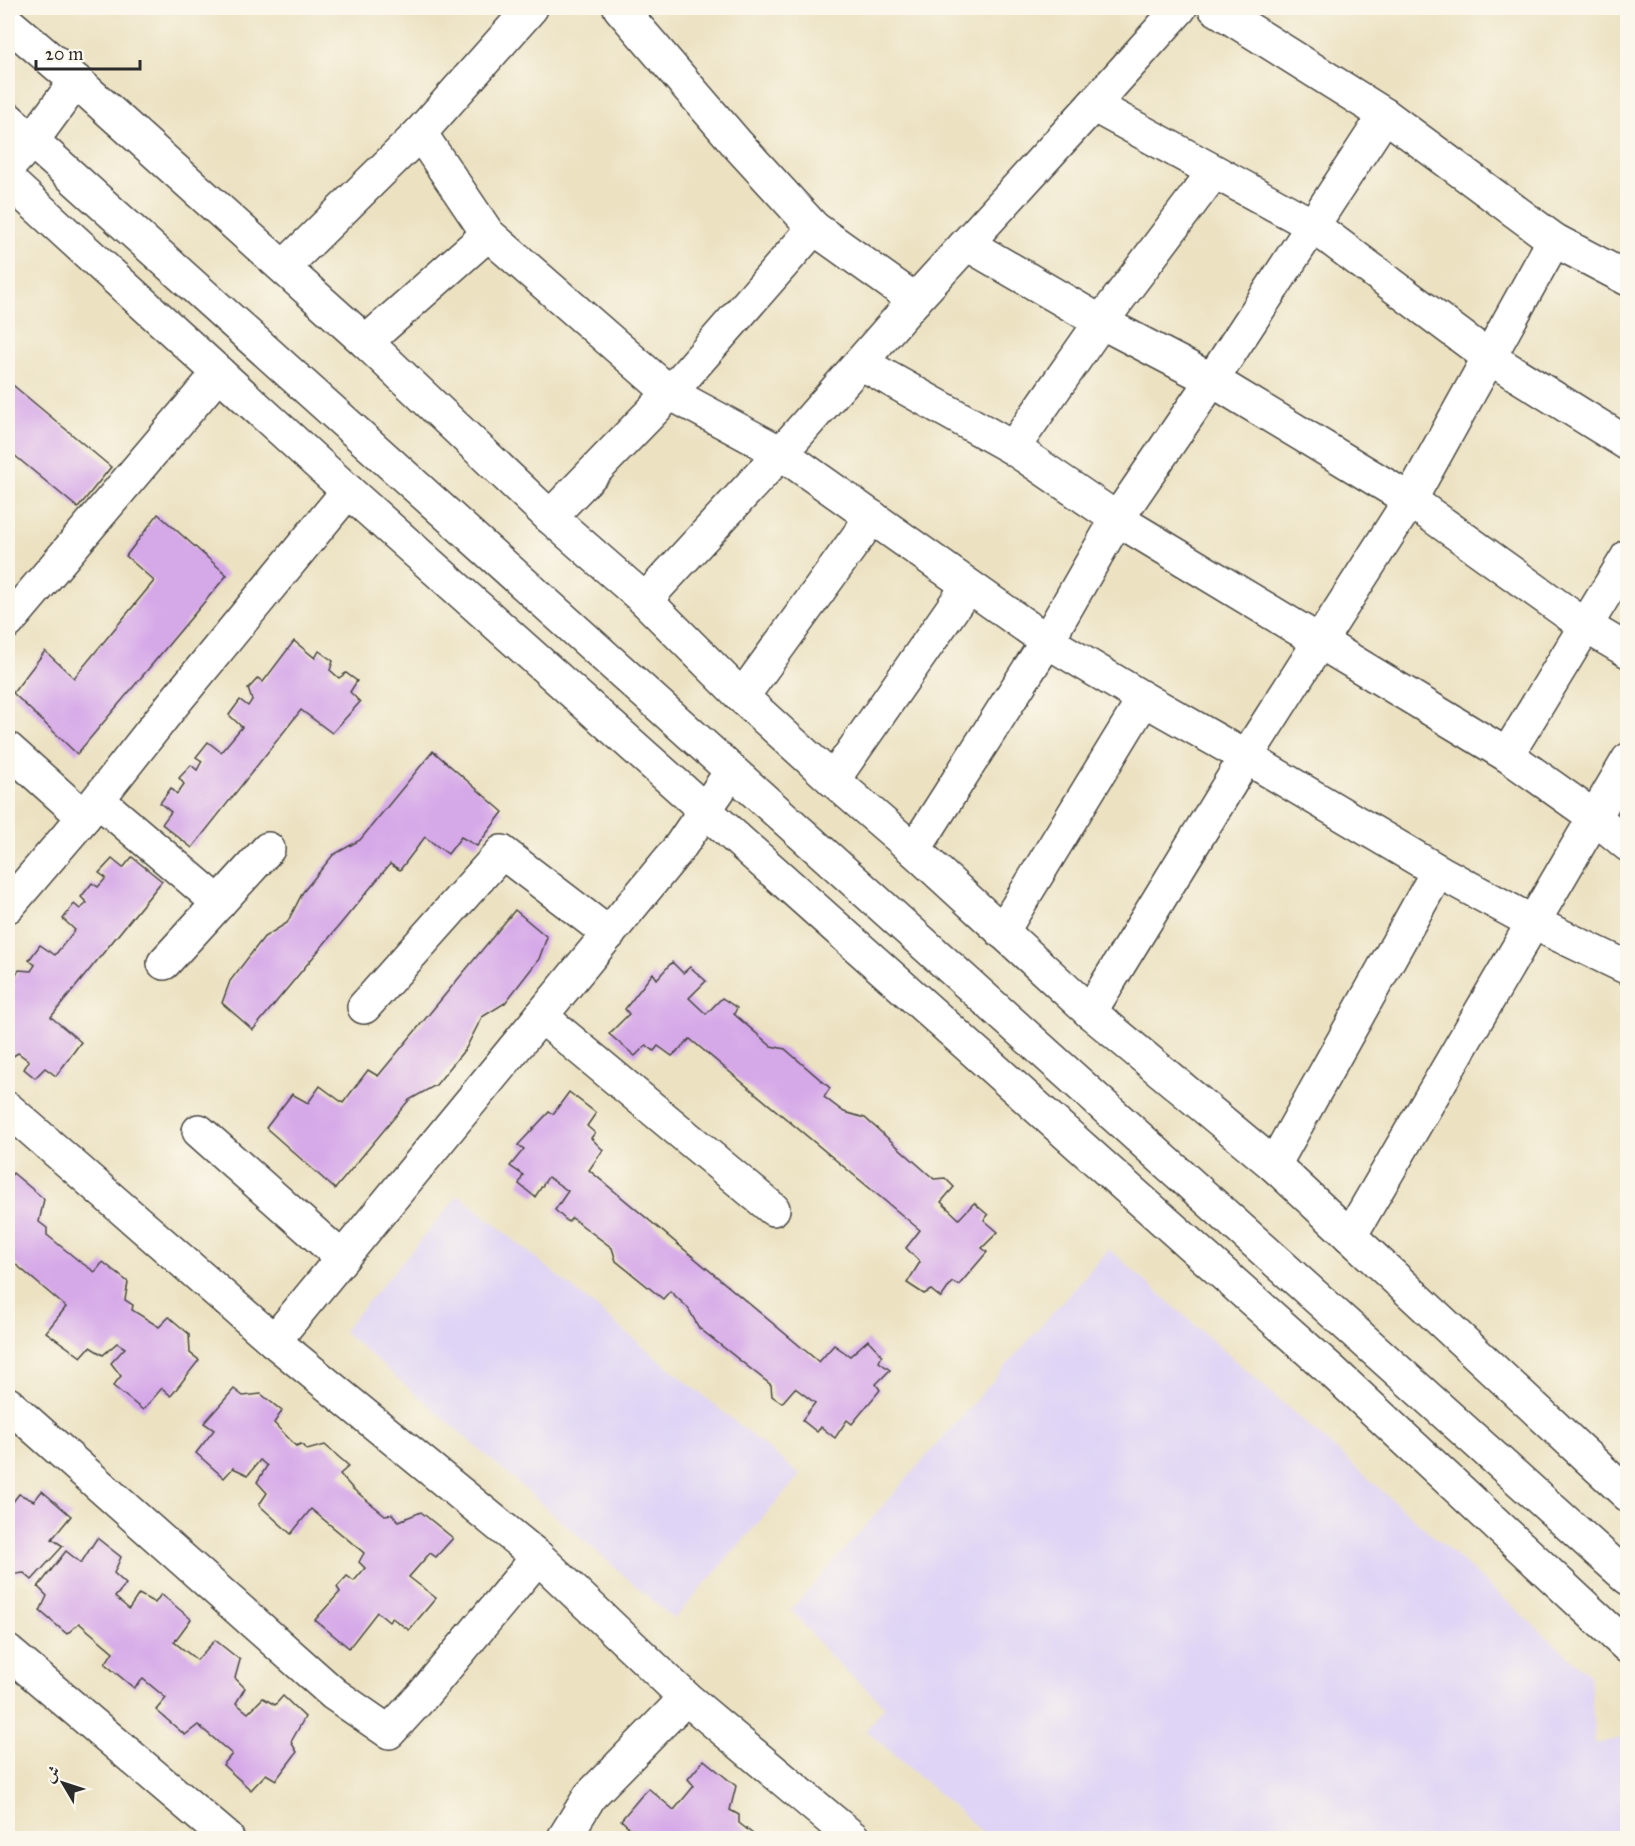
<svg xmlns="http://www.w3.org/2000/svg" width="1635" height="1846" font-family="'IM FELL Great Primer',Amiri,serif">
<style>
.built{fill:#dfd4f5}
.building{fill:#d5a8e8}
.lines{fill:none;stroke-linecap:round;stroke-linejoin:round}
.minor-casing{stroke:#484642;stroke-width:36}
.tertiary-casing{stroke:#484642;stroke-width:36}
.minor{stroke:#fff;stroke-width:33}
.tertiary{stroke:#fff;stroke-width:33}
</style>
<rect width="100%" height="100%" fill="#fbf7ec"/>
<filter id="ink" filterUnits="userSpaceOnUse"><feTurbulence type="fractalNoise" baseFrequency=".0167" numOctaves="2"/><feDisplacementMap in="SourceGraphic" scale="12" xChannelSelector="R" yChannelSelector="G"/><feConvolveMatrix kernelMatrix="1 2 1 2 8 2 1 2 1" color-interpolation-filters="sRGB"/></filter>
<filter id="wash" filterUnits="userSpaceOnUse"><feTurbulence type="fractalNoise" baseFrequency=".008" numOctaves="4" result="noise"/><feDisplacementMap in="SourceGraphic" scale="24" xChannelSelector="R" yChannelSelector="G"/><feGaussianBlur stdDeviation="1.35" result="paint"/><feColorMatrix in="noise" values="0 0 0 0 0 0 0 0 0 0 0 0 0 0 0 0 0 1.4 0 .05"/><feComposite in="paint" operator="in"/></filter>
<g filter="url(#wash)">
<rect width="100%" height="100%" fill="#ece2c2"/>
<g class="built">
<polygon points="459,1195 800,1475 674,1619 343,1331"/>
<polygon points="1109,1249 1590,1675 1595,1744 1627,1737 1627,1834 1600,1832 1599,1838 989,1838 866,1730 885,1706 829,1655 791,1610"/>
</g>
<g id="blocks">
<g class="building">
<polygon points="8,381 111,467 78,508 8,450"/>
<polygon points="158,514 227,575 77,754 13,693 45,651 74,678 154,581 126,556"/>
<polygon points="294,641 315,658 319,651 333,661 330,670 339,678 346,673 357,681 350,692 360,702 332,733 301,710 192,848 162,824 171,812 160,803 171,788 177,794 184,784 179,778 191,765 197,770 202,761 196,757 208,742 221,752 242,727 229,715 240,700 248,706 252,700 248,689 258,678 263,682"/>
<polygon points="433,751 503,812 477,846 461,837 448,854 425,837 400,870 390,864 253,1030 222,1003 230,981 264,937 287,923 303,892 333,855 360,840"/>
<polygon points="132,857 162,881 51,1017 81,1042 56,1076 45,1068 35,1078 24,1069 29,1061 18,1053 10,1058 8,1056 8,995 15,986 11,982 19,970 31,971 35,965 29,960 40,945 55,955 75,930 63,919 74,904 80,909 87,903 81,897 92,883 98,887 106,878 99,873 112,859 123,868"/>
<polygon points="515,910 547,937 539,959 505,1003 482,1017 466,1048 436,1085 409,1100 335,1189 266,1128 292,1094 308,1103 320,1086 343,1103 368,1070 378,1076"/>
<polygon points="672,962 683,973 690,967 706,981 689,998 706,1014 722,998 737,1008 734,1014 771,1046 785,1049 830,1088 824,1097 844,1112 865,1118 934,1179 945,1178 954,1187 941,1202 959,1219 974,1203 988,1215 984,1220 998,1232 982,1248 987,1252 959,1285 952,1282 941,1298 931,1290 924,1294 907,1283 920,1262 906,1248 920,1230 690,1039 672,1056 658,1046 654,1051 646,1045 635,1056 609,1034 629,1014 625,1009 653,973 657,979"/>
<polygon points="569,1092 596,1113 587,1126 595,1133 591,1138 603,1150 589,1170 819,1362 834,1345 850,1356 868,1340 882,1355 879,1362 890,1370 876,1384 880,1390 852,1424 847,1420 835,1438 821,1427 817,1432 802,1420 815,1403 795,1388 782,1403 772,1396 771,1385 699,1328 688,1308 670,1291 663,1299 616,1261 612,1248 572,1218 568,1222 555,1210 568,1191 548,1177 535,1197 519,1184 523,1175 510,1166 524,1149 518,1145 549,1112 553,1114"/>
<polygon points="13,1173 44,1199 39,1222 47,1228 47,1235 79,1261 95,1272 103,1262 128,1282 125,1300 133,1305 132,1310 159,1327 169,1317 189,1334 190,1353 199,1360 171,1396 162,1388 143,1410 113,1386 121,1376 111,1363 125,1348 117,1343 103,1355 90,1347 81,1357 46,1332 66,1307 13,1262 8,1268 8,1179"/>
<polygon points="234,1389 243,1396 261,1394 282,1411 274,1423 296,1446 301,1444 307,1450 325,1445 349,1466 340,1474 353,1489 385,1515 392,1514 399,1521 421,1512 453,1538 436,1557 430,1553 409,1577 436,1598 409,1630 392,1618 389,1622 377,1612 349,1648 315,1620 340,1592 337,1587 347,1576 354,1581 365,1568 359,1562 364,1553 311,1509 291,1534 259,1505 267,1493 257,1482 267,1466 260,1460 248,1475 233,1468 224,1478 196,1453 214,1430 204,1423"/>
<polygon points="42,1491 71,1516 52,1539 63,1546 32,1580 24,1573 8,1575 8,1508 19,1494 34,1501"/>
<polygon points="97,1538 121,1557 114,1573 126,1584 115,1597 129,1609 139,1594 155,1603 161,1594 191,1619 174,1642 197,1660 215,1640 240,1660 235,1678 245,1688 236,1703 248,1713 263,1698 275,1705 283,1696 305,1717 291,1742 297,1752 276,1780 266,1774 251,1790 223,1765 232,1754 198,1725 185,1735 156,1710 166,1698 143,1679 134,1688 105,1664 113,1652 79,1623 67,1634 40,1611 47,1596 38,1587 66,1551 81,1563"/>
<polygon points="704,1760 736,1786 730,1810 739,1815 739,1823 758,1838 633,1838 636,1834 621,1820 648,1788 674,1810 694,1786 688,1779"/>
</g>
</g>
</g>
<g filter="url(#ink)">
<use href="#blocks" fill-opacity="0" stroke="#484642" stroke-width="1.5"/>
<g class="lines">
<g class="minor-casing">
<g id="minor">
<polyline points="620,8 738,145 814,228 915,300"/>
<polyline points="1215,8 1385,115 1554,240 1628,279"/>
<polyline points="8,23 76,81 366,342 550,517 645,600 742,697 833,780 914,850 1090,1012 1274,1165 1350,1236 1628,760"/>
<polyline points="1093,105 1312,225 1490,358 1628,444"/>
<polyline points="420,133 488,234 670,393 781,453 1047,641 1144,699 1246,757 1438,871 1534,923 1628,968"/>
<polyline points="8,167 32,141 76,81"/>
<polyline points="967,244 1101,322 1212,380 1410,500 1584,625 1628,651"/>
<polyline points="284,267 420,133 531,8"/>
<polyline points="366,342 488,234"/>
<polyline points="861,363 1013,448 1117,519 1507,755 1593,816 1628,845"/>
<polyline points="1013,448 1101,322 1214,172"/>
<polyline points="550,517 670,393 814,228"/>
<polyline points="645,600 781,453 915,300 1093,105 1180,8"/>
<polyline points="8,622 219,373"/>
<polyline points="742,697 872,517"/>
<polyline points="8,749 84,817"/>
<polyline points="1507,755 1628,556"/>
<polyline points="833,780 968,586"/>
<polyline points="98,800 219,903"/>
<polyline points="914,850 1047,641 1117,519 1212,380 1385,115"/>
<polyline points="8,906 84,817 173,704 348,491"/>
<polyline points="1002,932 1144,699"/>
<polyline points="164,963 268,849"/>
<polyline points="364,1007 502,852 609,934"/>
<polyline points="1090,1012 1246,757 1410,500 1554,240"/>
<polyline points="541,1016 773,1209"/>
<polyline points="8,1109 274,1341 538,1557 686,1698 853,1838"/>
<polyline points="199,1131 342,1258"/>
<polyline points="1274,1165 1438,871"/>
<polyline points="1350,1236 1628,1495"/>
<polyline points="274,1341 679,848 731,772"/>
<polyline points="8,1404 334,1694 389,1732 423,1695 538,1557"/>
<polyline points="564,1838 590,1796 686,1698"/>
</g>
</g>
<g class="tertiary-casing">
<g id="tertiary">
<polyline points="8,119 1628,1578"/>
<polyline points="8,180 348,491 1332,1371 1628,1647"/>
<polyline points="8,1652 227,1838"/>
</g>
</g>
<use href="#minor" class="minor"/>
<use href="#tertiary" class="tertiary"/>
</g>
</g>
<rect width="1635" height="1846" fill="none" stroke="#fbf7ec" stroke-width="30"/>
<g transform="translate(63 1783) rotate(309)" stroke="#fbf7ec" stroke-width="4.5" paint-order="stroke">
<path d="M0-4.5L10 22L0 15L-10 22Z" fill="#2b2b2b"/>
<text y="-9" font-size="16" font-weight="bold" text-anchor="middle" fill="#2b2b2b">ش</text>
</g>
<path d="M36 60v9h104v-9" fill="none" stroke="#2b2b2b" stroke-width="3"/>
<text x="45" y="60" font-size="18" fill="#2b2b2b" stroke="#fbf7ec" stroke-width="4.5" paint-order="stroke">20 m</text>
</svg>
